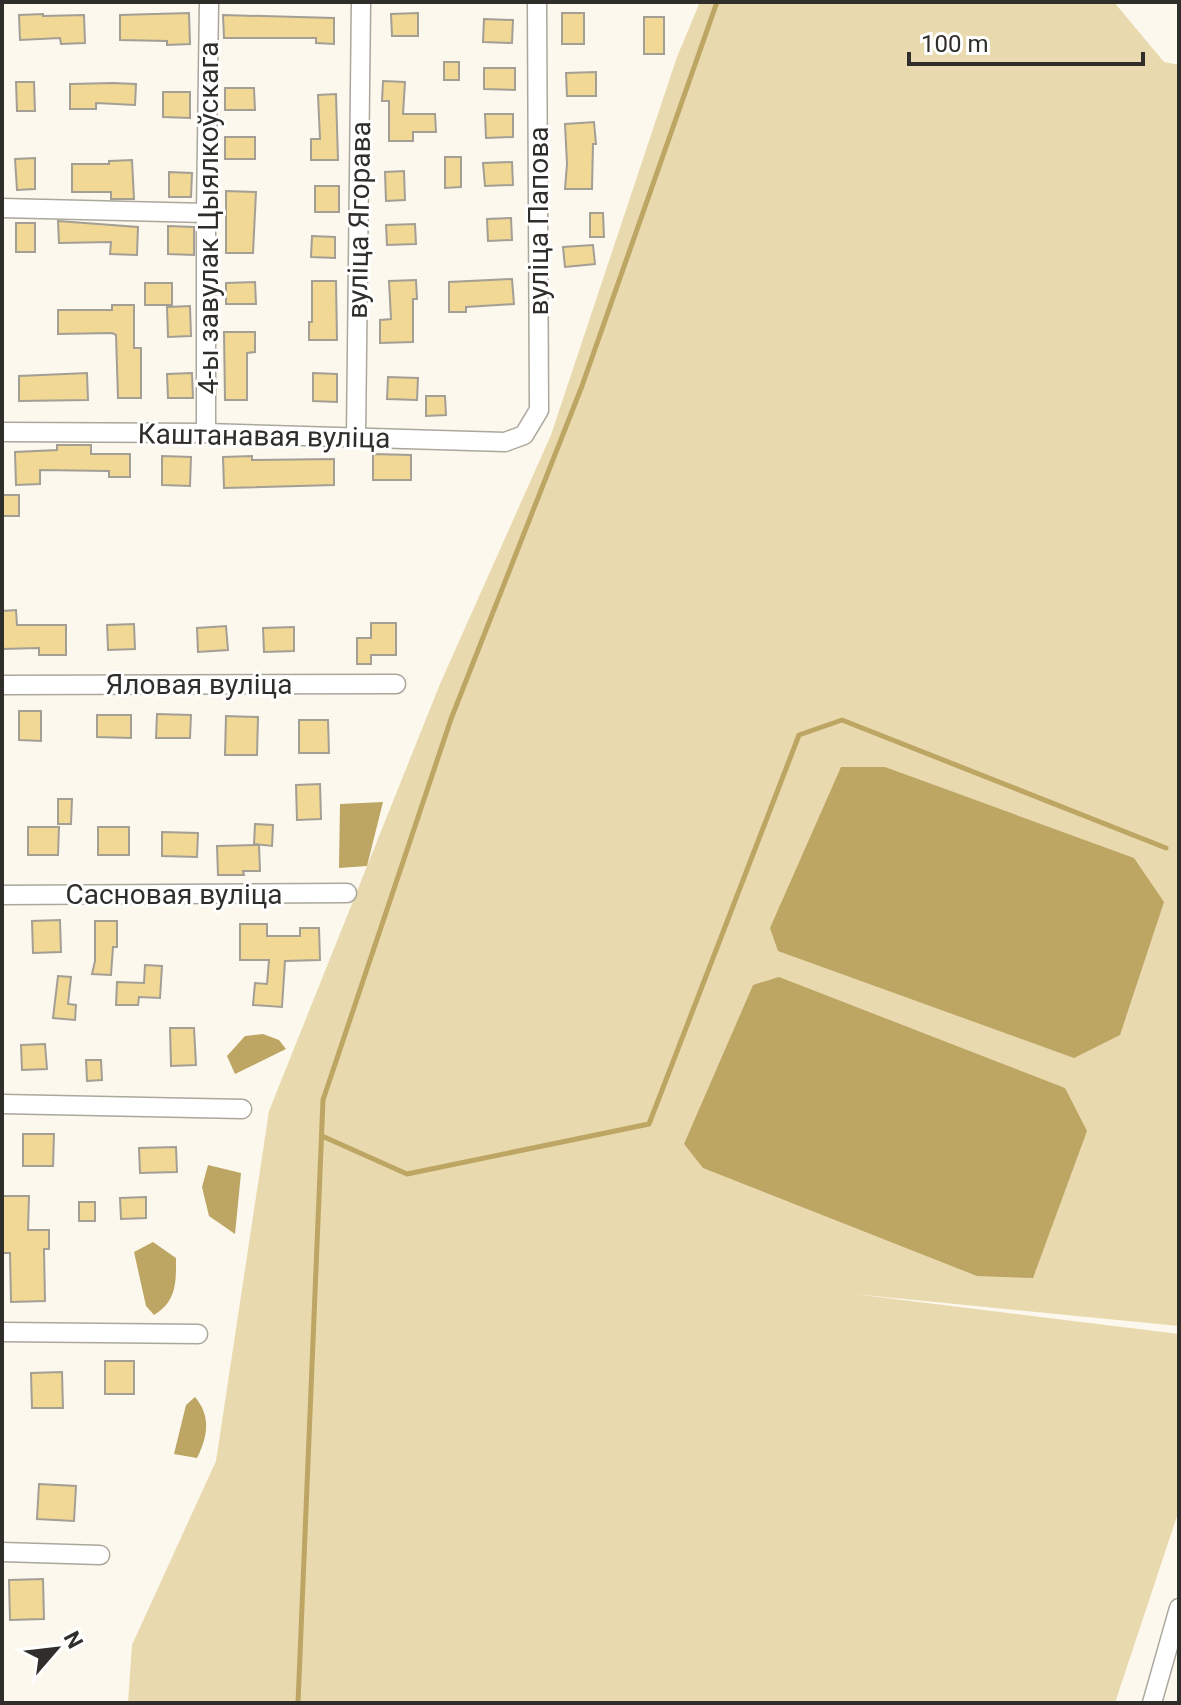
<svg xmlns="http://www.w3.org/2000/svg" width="1181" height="1705" font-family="Roboto,sans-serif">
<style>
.green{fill:#e9d9ae}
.water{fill:#bda563}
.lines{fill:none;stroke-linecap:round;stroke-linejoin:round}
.stream{stroke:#bda563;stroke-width:5}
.building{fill:#f2d895;stroke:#a39f95;stroke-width:2}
.minor-casing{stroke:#aba79d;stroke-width:21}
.minor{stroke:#fff;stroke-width:18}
.labels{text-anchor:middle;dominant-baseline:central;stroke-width:6;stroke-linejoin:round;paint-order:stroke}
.street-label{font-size:28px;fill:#302e2a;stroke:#fff}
</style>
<rect width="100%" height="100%" fill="#fcf8ed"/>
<polygon class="green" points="700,2 1114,2 1164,62 1179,65 1179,1326 854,1294 1179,1334 1179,1510 1115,1703 128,1703 132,1645 216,1461 269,1111 440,684 551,435 677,57"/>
<g class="water">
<polygon points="841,767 885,767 1134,858 1164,902 1120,1035 1074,1058 778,951 770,928"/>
<polygon points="383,802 367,866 339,868 340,804"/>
<polygon points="779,977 1065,1088 1087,1131 1033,1278 977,1276 703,1168 684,1144 753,985"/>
<polygon points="263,1034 279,1040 286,1049 235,1074 227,1056 245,1036"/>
<polygon points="208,1165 241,1173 235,1234 209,1216 202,1187"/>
<path d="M153,1242L176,1258C176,1282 177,1301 154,1315L146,1306L134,1252Z"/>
<path d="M195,1397C211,1416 208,1436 197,1458L174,1454L186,1405Z"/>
</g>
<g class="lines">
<g class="stream">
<polyline points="322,1136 407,1174 649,1124 799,735 842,720 1166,848"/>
<polyline points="298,1703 323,1100 451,719 582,386 717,2"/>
</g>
</g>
<g class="building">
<polygon points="189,13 190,44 167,45 167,41 120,40 120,15"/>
<polygon points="418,13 418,36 392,36 391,14"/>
<rect x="562" y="13" width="22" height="31"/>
<polygon points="43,14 43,16 84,15 85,43 61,44 60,38 20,40 19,15"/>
<polygon points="223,15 334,18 334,44 316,43 316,38 224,38"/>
<rect x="644" y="17" width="20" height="37"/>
<polygon points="484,19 513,20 512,43 483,42"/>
<rect x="444" y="62" width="15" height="18"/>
<polygon points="484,68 515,68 515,90 484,89"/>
<polygon points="596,72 596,96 567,96 566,73"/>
<polygon points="383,81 405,82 403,114 435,114 436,132 413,132 413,141 389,141 389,101 382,101"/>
<polygon points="16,82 34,82 35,111 17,111"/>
<polygon points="113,83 136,84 135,105 96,103 96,109 70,109 70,84"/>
<polygon points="225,88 254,88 255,110 225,110"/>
<polygon points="163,92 190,92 190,118 163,117"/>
<polygon points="336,94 338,160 311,160 311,139 320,139 318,95"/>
<polygon points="485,114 513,114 513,137 486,138"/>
<polygon points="594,122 596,144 593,144 592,189 565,189 567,164 565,124"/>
<rect x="225" y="137" width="30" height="22"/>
<polygon points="445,157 461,157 461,187 445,188"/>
<polygon points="35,158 35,189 17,190 15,159"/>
<polygon points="132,160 134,199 111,199 111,192 72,192 72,164 109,164 109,161"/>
<polygon points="512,162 513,185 485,186 483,163"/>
<polygon points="404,171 405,200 386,201 385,172"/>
<polygon points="169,172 192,173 191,197 169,197"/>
<rect x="315" y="186" width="24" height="26"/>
<polygon points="226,191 256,192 253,253 226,253"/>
<polygon points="590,213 603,213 604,237 590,237"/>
<polygon points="511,218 512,240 488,241 487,219"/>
<polygon points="58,221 138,227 137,255 110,254 111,242 59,243"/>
<rect x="16" y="223" width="19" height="29"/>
<polygon points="415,224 416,244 387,245 386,225"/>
<polygon points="168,226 194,227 194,255 168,254"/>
<polygon points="312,236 335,237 335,258 311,257"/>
<polygon points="593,245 595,264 565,267 563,247"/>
<polygon points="512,279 514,304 466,307 466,312 449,312 449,282"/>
<polygon points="416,280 417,299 413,299 413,342 380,343 380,320 391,319 389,281"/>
<polygon points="312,281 336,281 337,340 309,340 309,322 312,322"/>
<polygon points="255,282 256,304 226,304 226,283"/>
<rect x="145" y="283" width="27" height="22"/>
<polygon points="112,305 134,305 134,348 141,348 141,398 118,398 116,335 112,333 58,334 58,310 112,310"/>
<polygon points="190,306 191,336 168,337 167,307"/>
<polygon points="224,332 255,332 255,352 247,353 247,400 225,400"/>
<polygon points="87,373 88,400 19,401 19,376"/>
<polygon points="192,373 193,398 168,398 167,374"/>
<polygon points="313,373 337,374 337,402 313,401"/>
<polygon points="388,377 418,378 417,400 387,399"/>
<polygon points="426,396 445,396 446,415 426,416"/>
<polygon points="57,445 91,445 91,454 130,454 130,477 109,477 109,471 40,470 40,484 16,485 15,452 57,450"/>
<polygon points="373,454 411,455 411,480 373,480"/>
<polygon points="162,456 191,457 190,486 162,485"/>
<polygon points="252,456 252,460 334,459 334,485 224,488 223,457"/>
<rect x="2" y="495" width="17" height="21"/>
<polygon points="16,610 17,625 66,625 66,655 39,655 39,648 2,649 2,611"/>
<polygon points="371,623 396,623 396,655 371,655 371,664 357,664 357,638 371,638"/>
<polygon points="134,624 135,649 108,650 107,625"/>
<polygon points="226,626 228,650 198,652 197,628"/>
<polygon points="294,627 294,651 264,652 263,628"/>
<polygon points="19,711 41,711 41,741 19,740"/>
<polygon points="157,714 191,715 190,738 156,738"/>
<polygon points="97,715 131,715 131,738 97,737"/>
<polygon points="226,716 258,717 257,755 225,755"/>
<polygon points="299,720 328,720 329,753 299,753"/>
<polygon points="320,784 321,819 297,820 296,785"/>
<polygon points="58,799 72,799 71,824 58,824"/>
<polygon points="255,824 273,825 272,846 254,844"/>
<polygon points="28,827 59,827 58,855 28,855"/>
<rect x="98" y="827" width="31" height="28"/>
<polygon points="162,832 198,833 197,857 162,856"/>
<polygon points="259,845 260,871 243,871 244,875 218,875 217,846"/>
<polygon points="60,920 61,952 33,953 32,921"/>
<polygon points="95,921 117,921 117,947 113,947 111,975 92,974 95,961"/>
<polygon points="240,924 267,924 267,936 300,936 300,928 319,928 320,960 285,961 282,1007 253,1005 255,983 267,984 269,960 240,960"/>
<polygon points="145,965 162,966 160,998 139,997 138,1005 116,1005 117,982 144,983"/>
<polygon points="58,976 71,977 68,1004 76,1005 75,1020 53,1018"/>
<polygon points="170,1028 194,1028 196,1065 171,1066"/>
<polygon points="45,1044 47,1069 22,1070 21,1045"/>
<polygon points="86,1060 101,1060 102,1080 87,1081"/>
<polygon points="23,1134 54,1134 53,1166 23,1166"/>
<polygon points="176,1147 177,1172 140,1173 139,1148"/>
<polygon points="2,1196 29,1196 28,1230 49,1230 49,1249 44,1249 45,1301 11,1302 10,1253 2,1253"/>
<polygon points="146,1197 146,1218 121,1219 120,1198"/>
<rect x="79" y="1202" width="16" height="19"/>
<rect x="105" y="1361" width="29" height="33"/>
<polygon points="62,1372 63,1408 32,1408 31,1373"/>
<polygon points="39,1484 76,1486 74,1521 37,1519"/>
<polygon points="43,1579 44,1619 10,1620 9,1580"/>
</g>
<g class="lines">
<g class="minor-casing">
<g id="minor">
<polyline points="2,208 206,213"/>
<polyline points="2,432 206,433 505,442 524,435 539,410 537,2"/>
<polyline points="206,433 206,213 209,2"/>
<polyline points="356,437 361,2"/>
<polyline points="2,685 396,684"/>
<polyline points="2,895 347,893"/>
<polyline points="2,1104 242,1109"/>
<polyline points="2,1332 198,1334"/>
<polyline points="2,1552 100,1555"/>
<polyline points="1152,1703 1179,1608"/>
</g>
</g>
<use href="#minor" class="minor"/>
</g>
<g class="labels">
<g class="street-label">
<text transform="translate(208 218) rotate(-90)">4-ы завулак Цыялкоўскага</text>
<text transform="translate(359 220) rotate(-89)">вуліца Ягорава</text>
<text transform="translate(538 221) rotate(-90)">вуліца Папова</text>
<text transform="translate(264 436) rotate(1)">Каштанавая вуліца</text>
<text x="199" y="684">Яловая вуліца</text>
<text x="174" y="894">Сасновая вуліца</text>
</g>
</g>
<rect width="1181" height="1705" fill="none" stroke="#302e2a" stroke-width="8"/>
<g transform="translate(56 1649) rotate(62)" stroke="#ffffff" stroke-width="6" paint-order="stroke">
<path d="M0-6L14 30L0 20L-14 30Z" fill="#302e2a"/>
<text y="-12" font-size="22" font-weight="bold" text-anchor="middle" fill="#302e2a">N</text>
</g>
<path d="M909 52v12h234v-12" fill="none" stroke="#302e2a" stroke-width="4"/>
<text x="921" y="52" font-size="24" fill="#302e2a" stroke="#ffffff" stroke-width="6" paint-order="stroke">100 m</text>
</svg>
